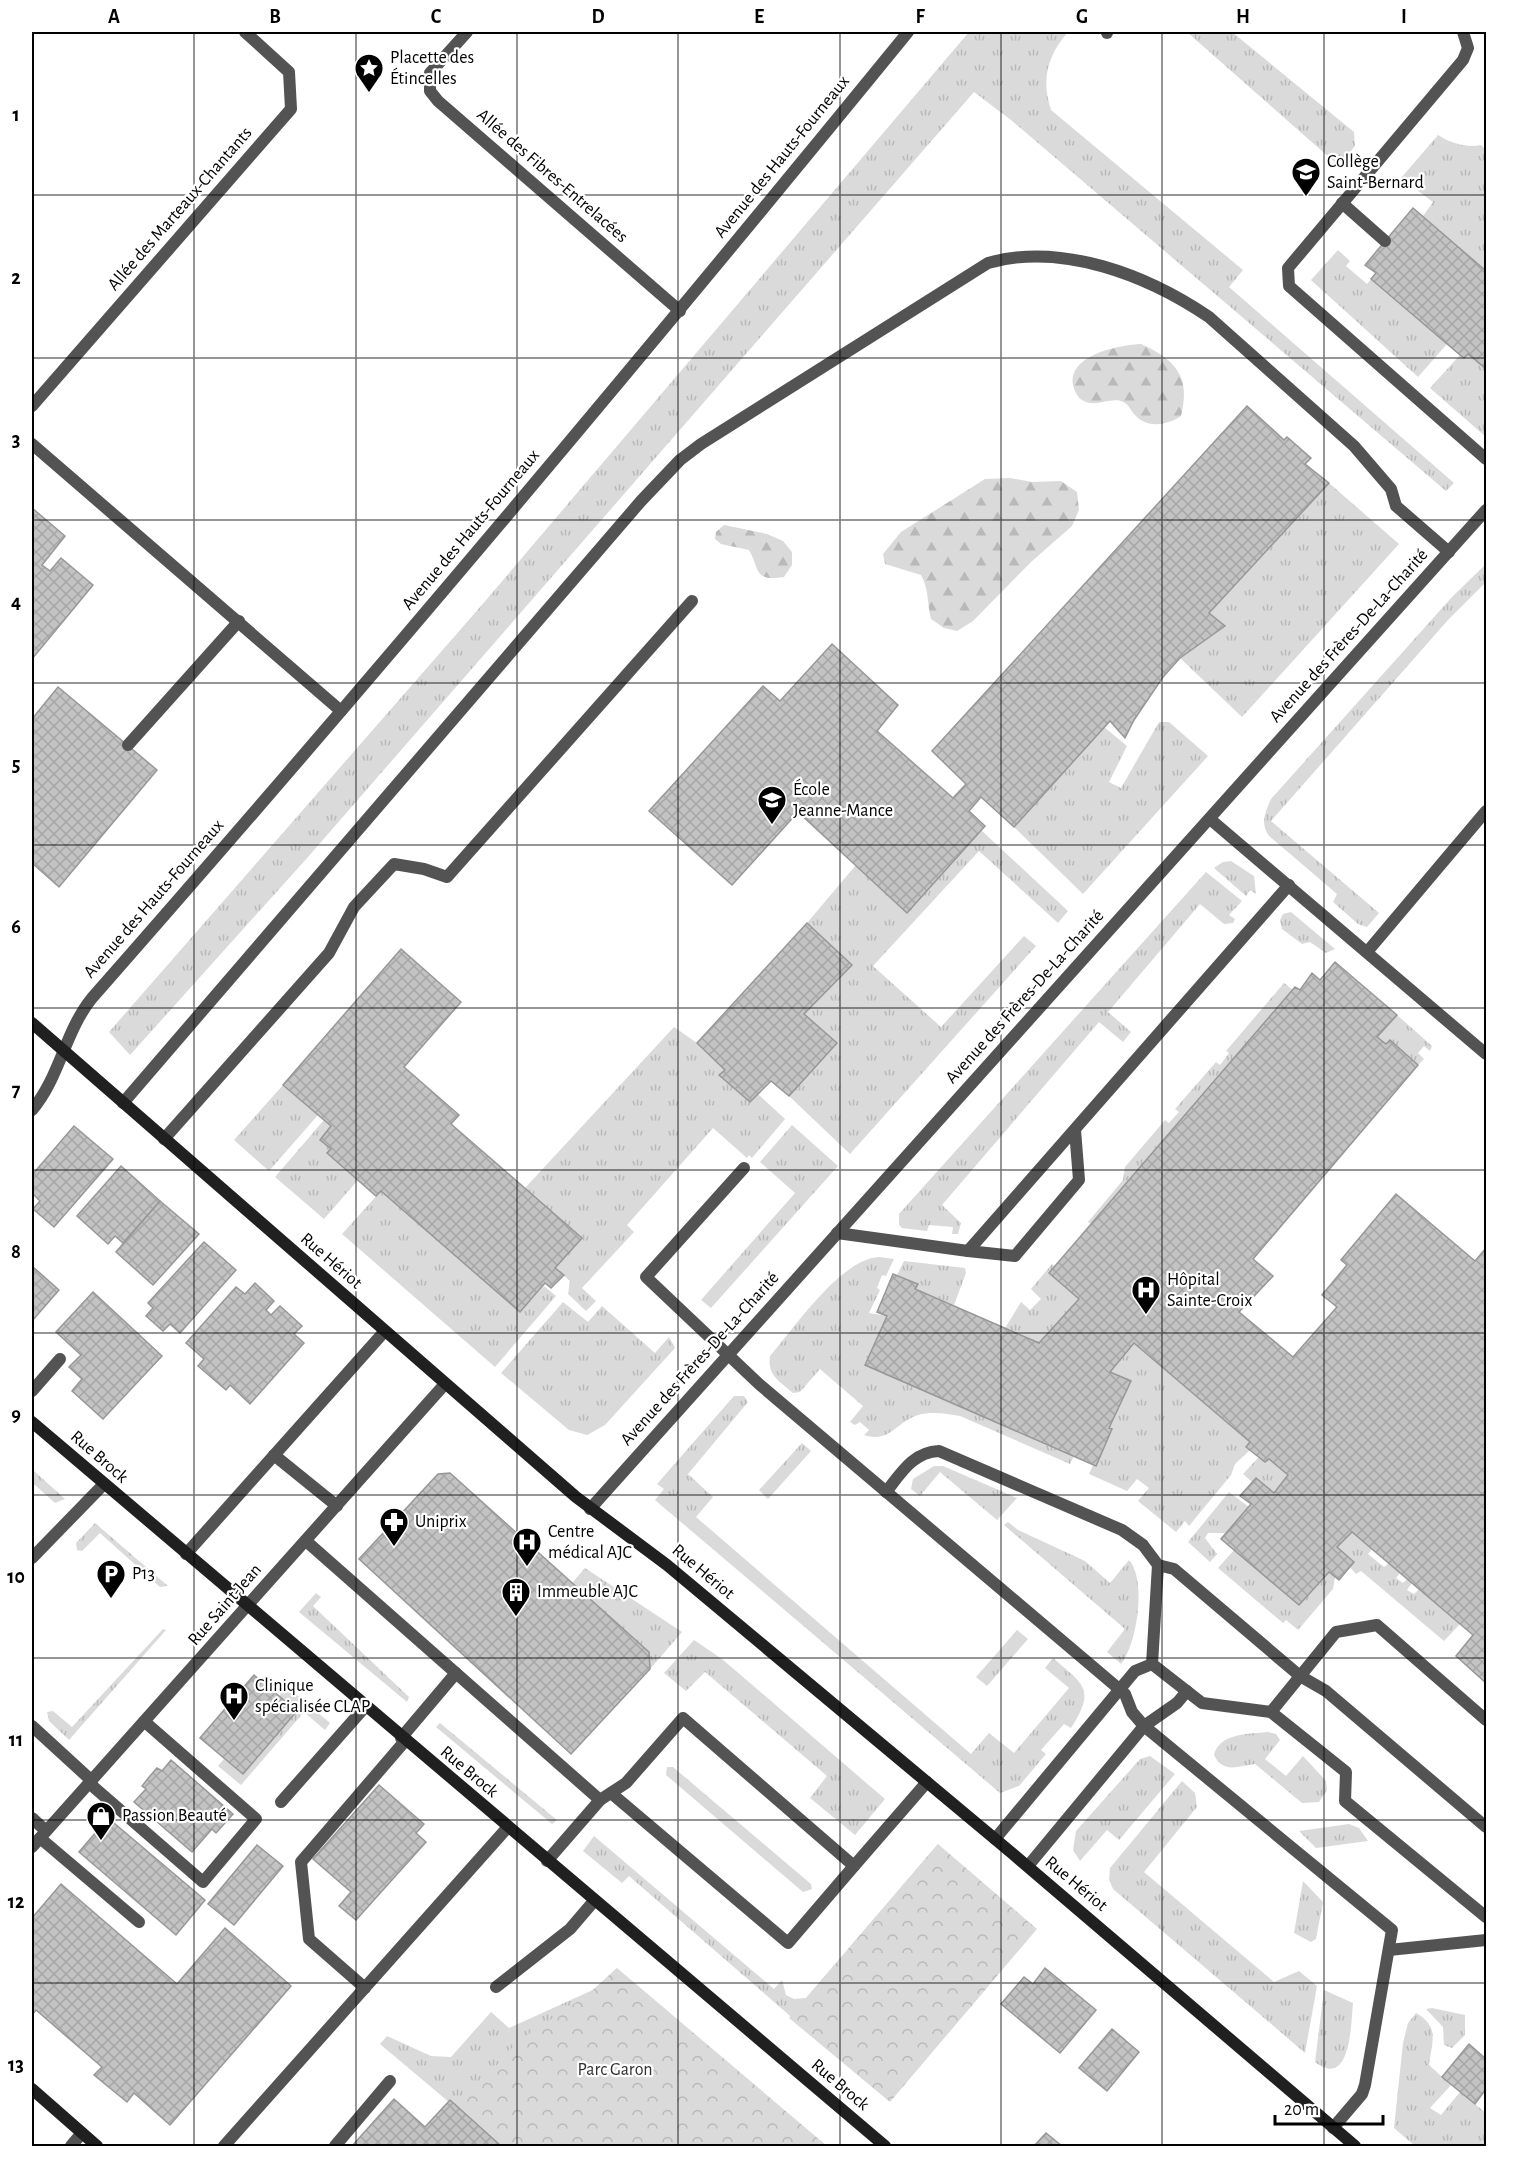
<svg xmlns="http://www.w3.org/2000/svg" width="1518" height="2178" font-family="'Alegreya Sans',sans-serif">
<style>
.grass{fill:url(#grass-tufts)}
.forest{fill:url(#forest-firs)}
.park{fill:url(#park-crowns)}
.building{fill:url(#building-cross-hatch);stroke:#979797;stroke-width:1.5}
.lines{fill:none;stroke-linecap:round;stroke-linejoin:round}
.lane{stroke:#535353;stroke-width:12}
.street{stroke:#535353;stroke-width:12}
.secondary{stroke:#202020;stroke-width:12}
.grid{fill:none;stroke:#000;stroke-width:1.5;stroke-opacity:0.55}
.labels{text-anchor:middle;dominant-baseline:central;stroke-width:4.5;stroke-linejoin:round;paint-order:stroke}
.poi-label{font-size:18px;fill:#000;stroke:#fff;text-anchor:start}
.street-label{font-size:18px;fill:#000;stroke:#fff}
.park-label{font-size:18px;fill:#313131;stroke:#fff}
.neatline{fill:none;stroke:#000;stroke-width:2}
.grid-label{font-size:20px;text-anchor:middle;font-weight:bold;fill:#000}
</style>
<defs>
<pattern id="grass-tufts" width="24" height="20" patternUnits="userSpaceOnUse" patternTransform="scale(1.5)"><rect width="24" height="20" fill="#dadada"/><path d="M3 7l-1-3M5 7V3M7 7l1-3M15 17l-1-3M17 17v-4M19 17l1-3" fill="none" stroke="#b9b9b9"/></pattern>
<pattern id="forest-firs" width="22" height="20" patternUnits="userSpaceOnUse" patternTransform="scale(1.5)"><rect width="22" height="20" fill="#dadada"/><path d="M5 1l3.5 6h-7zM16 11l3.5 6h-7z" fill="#b9b9b9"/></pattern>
<pattern id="park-crowns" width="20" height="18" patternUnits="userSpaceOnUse" patternTransform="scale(1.5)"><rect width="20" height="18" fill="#dadada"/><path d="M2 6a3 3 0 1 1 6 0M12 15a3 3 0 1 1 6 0" fill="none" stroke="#b9b9b9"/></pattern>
<pattern id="building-cross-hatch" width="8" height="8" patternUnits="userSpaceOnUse" patternTransform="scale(1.5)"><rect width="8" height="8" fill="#c3c3c3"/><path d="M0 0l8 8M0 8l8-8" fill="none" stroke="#a6a6a6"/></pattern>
</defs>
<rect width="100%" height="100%" fill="#fff"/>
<g class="grass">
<path d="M969,32H1068C1047,56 1041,80 1051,110L1243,270L1229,287L1454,483L1446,491L1011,120L974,92L308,857L130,1055L109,1032L481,606Z"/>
<polygon points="1187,32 1232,32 1354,132 1355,146 1339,166"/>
<path d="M1438,135C1450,143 1466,148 1481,145L1486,150V271L1423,216L1433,202L1401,178Z"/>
<polygon points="1338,250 1350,261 1346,266 1367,284 1371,279 1447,344 1418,377 1311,280"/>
<polygon points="1468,354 1486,369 1486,437 1430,388 1460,355 1464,358"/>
<polygon points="1329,483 1399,544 1242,717 1180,658 1225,627 1209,613"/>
<path d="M1486,564V582L1448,620L1271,821L1379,913L1367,927L1358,924L1333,902L1337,894L1269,836C1260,823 1265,813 1271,799L1452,597Z"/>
<polygon points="1159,722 1169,722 1208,756 1083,894 1014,827 1104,727 1127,746 1109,782 1121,788"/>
<polygon points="981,830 1068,911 1058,923 979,851 873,966 941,1027 1024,936 1036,946 850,1154 789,1096 837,1043 804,1014 852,965 807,923 856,865 907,912"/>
<polygon points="1231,861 1254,876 1256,894 1250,890 1246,896 1214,868 1223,862"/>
<polygon points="1206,872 1242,901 1229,915 1235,919 1233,923 1224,924 1200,904 1108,1012 1131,1032 1123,1042 1099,1022 942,1205 961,1223 958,1234 952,1234 953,1227 929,1225 927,1231 902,1228 899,1225 899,1214"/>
<polygon points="1291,912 1335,949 1326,953 1310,942 1302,944 1282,929 1280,920 1283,914"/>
<polygon points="1284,983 1293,990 1091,1224 1088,1222 1123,1180 1125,1167 1165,1120 1169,1123 1179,1112 1175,1109 1216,1062 1220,1065 1229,1053 1226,1051"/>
<polygon points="1397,1015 1432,1046 1430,1051 1424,1046 1418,1053 1424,1059 1418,1065 1390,1040 1386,1044 1377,1037"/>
<polygon points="674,1027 697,1043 725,1070 720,1076 750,1101 758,1094 785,1119 752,1158 749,1155 747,1158 713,1128 627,1225 634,1232 582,1288 596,1301 586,1311 568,1294 570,1281 555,1268 582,1238 525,1188"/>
<polygon points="283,1085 318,1115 269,1171 234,1140"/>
<polygon points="324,1120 331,1126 320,1140 331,1149 327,1153 358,1180 324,1219 275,1177"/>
<polygon points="792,1125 838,1166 711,1308 701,1300 795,1193 760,1162"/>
<polygon points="381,1191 520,1312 544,1286 556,1296 495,1367 342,1234"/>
<path d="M879,1257L894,1259L886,1276L882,1275L877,1288L880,1290L869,1313L887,1316L865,1365L1074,1456L1070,1464L960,1416C944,1413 924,1410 909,1419C892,1429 886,1442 864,1435L869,1430L860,1422L855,1425L850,1422L863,1406L820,1369L800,1392L793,1393C779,1381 767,1375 770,1356C795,1327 841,1259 879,1257Z"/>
<polygon points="904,1261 965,1268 966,1273 954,1305 915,1289 917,1284 897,1275"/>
<polygon points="1052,1264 1079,1299 1039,1343 1005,1328 1021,1302 1030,1310 1041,1299 1031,1289"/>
<polygon points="563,1302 588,1322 602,1306 655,1353 669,1337 675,1348 605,1425 587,1435 569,1430 501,1373"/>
<polygon points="1134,1343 1250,1442 1250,1450 1235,1464 1231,1475 1189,1526 1185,1521 1176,1532 1138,1501 1149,1488 1137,1479 1127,1491 1089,1474 1093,1465 1096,1466 1112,1430 1109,1428 1130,1381 1110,1372"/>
<path d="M734,1396H744L748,1402L688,1474L713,1497L696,1517L971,1754L989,1733L1014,1753L1069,1688L1045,1668L1053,1658C1084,1685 1096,1689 1071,1728L1064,1724L1041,1750L1046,1754L1019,1786L1000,1793L655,1500L664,1489L657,1484Z"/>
<polygon points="802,1443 811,1451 768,1499 759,1490"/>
<polygon points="1259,1457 1265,1462 1269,1459 1288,1475 1274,1493 1256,1478 1252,1482 1243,1474"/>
<polygon points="934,1466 943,1466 1017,1498 997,1520 940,1472 920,1496 911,1489 913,1479"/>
<polygon points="33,1470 65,1499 55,1503 35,1485 32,1488"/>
<polygon points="1229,1492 1249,1507 1226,1533 1208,1533 1205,1538 1217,1554 1210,1562 1188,1542"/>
<path d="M1008,1522L1018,1530L1085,1561L1110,1583L1129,1560C1147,1580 1137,1644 1121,1664L1107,1652L1125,1629L1004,1525Z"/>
<polygon points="95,1523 168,1586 160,1587 100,1533 82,1551 77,1550 76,1543"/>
<polygon points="1352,1532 1372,1549 1368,1554 1384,1567 1389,1563 1400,1573 1396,1578 1403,1583 1407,1579 1412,1583 1407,1590 1414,1594 1419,1589 1460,1624 1444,1641 1361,1571 1356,1574 1350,1567 1354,1561 1337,1547"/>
<polygon points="1234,1550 1329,1572 1335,1577 1333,1589 1298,1630 1286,1620 1283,1623 1218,1568"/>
<polygon points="585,1568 682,1632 650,1669 572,1583"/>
<polygon points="316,1593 321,1597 313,1606 409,1697 407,1702 299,1612"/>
<polygon points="163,1629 166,1630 69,1740 49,1721 47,1712 53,1711 72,1727"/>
<polygon points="1017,1630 1028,1639 987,1686 976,1677"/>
<polygon points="694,1640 722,1659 885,1799 855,1835 810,1798 827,1776 705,1672 686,1691 664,1673"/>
<polygon points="282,1682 330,1723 325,1730 304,1712 241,1785 218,1766 224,1759 243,1774 297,1712 280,1697"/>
<polygon points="440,1723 557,1820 552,1824 436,1727"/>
<path d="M1268,1732L1276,1734L1280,1740L1265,1759L1286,1776L1303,1756L1326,1781L1327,1790L1319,1802L1302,1803L1255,1764C1238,1766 1223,1774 1214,1755C1219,1733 1249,1734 1268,1732Z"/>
<polygon points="1150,1756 1175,1774 1119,1840 1107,1830 1080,1861 1073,1850 1076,1831 1140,1759"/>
<polygon points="667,1767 673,1767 811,1884 812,1889 803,1892 666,1775"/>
<polygon points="1182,1781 1195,1793 1197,1807 1144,1872 1274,1982 1299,1971 1317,1986 1305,2053 1113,1889 1109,1879 1110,1868"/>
<polygon points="1349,1824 1359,1828 1368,1841 1316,1848 1299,1831"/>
<polygon points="594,1836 774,1989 782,1980 786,1995 794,1999 806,1998 938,1844 842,2061 629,1876 622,1883 583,1851"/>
<polygon points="1303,1881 1323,1902 1316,1939 1311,1942 1294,1933"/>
<polygon points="617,1968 501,2146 380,2044 387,2036 431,2056 451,2057 491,2012 509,2028 595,1989"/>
<path d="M1324,1990L1353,2003C1351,2023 1351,2090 1315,2062Z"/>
<polygon points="1432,2008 1465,2015 1465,2035 1452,2048 1444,2045 1443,2027 1426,2009"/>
<path d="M1416,2013C1440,2027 1432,2041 1429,2065L1451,2085L1430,2108L1441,2115L1460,2092L1486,2113V2146H1415L1394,2128L1403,2043L1408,2023Z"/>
</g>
<g class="forest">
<path d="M1141,344C1176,360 1191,377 1181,416C1168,425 1147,429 1135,415C1130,410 1129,404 1123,402C1110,396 1095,409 1082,400C1078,398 1074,390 1073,385C1068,354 1121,345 1141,344Z"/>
<path d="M1010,478L1032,482L1061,481L1077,492L1079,510L1072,526L1031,562L973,621L957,631L944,628L931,619C927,604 929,589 921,575L885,564L883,554L901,532L985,479Z"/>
<path d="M724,525L767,534L783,541L792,552V565L784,577C753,582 760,569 749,550L721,544L715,539L716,532Z"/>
</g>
<g class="park">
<polygon points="938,1844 1037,1929 890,2102 789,2018"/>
<polygon points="617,1968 827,2146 501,2146 459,2108 518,2041 586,1996"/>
</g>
<g class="building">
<polygon points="1413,208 1486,271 1486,369 1468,354 1464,358 1460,355 1371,279 1376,273 1365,265"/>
<polygon points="1247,406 1284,440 1287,437 1311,458 1305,464 1329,483 1209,613 1225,626 1180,658 1163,677 1134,720 1125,738 1110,721 1014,827 981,797 969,811 985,826 907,913 798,812 732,885 649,811 763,686 780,701 832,644 898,705 877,731 953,798 966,784 932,751"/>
<polygon points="32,508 65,536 42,565 50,571 61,558 93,585 32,659"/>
<polygon points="58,687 157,770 59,887 32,863 32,719"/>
<polygon points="807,923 852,965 804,1014 837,1043 789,1096 771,1081 750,1102 719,1075 725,1070 697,1043"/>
<polygon points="401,949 461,1002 404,1067 459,1115 451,1124 582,1238 555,1268 564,1275 551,1288 545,1283 520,1312 381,1191 376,1196 327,1153 331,1149 320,1140 331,1126 283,1085"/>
<polygon points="1335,962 1397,1015 1377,1037 1386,1044 1390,1040 1418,1065 1253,1259 1273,1276 1239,1312 1293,1357 1337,1307 1322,1295 1347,1265 1341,1260 1396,1194 1475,1261 1486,1248 1486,1683 1456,1656 1473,1635 1352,1532 1337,1547 1354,1562 1339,1580 1329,1572 1299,1605 1221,1539 1251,1504 1240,1496 1256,1478 1274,1493 1288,1475 1269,1459 1265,1462 1246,1447 1250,1442 1134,1343 1110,1372 1131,1381 1109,1428 1112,1429 1096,1466 865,1365 887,1316 877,1312 893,1274 918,1284 915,1289 1039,1343 1079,1299 1049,1273 1295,987 1300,990 1312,973 1320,980"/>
<polygon points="74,1126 113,1159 54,1227 33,1209 40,1201 32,1193 32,1175"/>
<polygon points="121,1166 160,1201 123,1243 115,1236 108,1244 77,1216"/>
<polygon points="160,1201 199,1234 153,1285 116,1252"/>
<polygon points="204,1242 236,1270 180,1333 170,1324 163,1331 146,1316 153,1308 148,1303"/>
<polygon points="32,1266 59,1290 32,1321"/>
<polygon points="255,1283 274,1301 266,1310 271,1315 280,1306 302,1326 294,1334 304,1343 250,1404 230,1385 226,1390 198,1366 204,1359 186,1343 236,1287 245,1294"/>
<polygon points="93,1292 162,1356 103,1419 72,1391 82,1379 69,1367 81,1355 56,1332"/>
<polygon points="450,1473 649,1652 650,1669 571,1754 359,1559 438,1474"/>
<polygon points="254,1675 297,1711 243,1774 200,1738"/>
<polygon points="171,1760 233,1814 216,1833 212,1829 192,1852 134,1802 146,1789 142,1786 150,1776 157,1768 162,1771"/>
<polygon points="379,1785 424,1824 416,1833 426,1842 356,1920 339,1906 351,1892 313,1859"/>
<polygon points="108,1818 205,1900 176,1935 79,1852"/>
<polygon points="257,1845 283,1866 234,1925 208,1904"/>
<polygon points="61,1884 177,1984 225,1928 291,1986 170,2125 134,2093 127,2102 94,2075 102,2067 36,2010 32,2015 32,1918"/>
<polygon points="1045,1968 1096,2010 1060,2053 1001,2004 1024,1977 1033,1984"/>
<polygon points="1112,2029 1139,2052 1107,2091 1079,2068"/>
<polygon points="1469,2044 1486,2059 1486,2089 1475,2104 1442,2077"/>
<polygon points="394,2099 425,2127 450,2100 501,2146 352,2146"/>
<polygon points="1046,2133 1062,2146 1034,2146"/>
</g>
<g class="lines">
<g class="lane">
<polyline points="1107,32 1107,33"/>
<polyline points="1463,32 1468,48 1463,60 1288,268 1289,286 1486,459"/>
<polyline points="1342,203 1385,241"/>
<polyline points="128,745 239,621"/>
<polyline points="1210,819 1486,1054"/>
<polyline points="1367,952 1486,811"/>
<path d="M123,1103L641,501L680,460L701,444L988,263C1062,242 1147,275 1209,317L1354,446L1391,489L1396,506L1449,552"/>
<polyline points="164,1139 329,953 354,907 394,864 424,869 447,877 692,601"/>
<polyline points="744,1168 646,1277 759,1384 1125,1694 1132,1712 1144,1726 1392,1930 1365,2085 1362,2094 1333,2128"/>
<polyline points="837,1233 968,1251 1289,885"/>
<polyline points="968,1251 1015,1256 1079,1180 1075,1130"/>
<polyline points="32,1391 60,1359"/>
<polyline points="274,1455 337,1506"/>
<path d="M886,1492C901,1473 913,1452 939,1451L1122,1530L1143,1545L1158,1565L1152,1664L1202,1703L1271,1712L1346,1772L1345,1801L1486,1917"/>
<polyline points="306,1541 600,1800"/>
<polyline points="186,1554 384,1332"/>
<polyline points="32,1558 104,1484"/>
<polyline points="1158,1565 1174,1569 1300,1676 1326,1691 1486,1827"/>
<polyline points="1271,1712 1336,1632 1377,1625 1486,1720"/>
<polyline points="32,1726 92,1781"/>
<polyline points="401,1738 456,1673"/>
<polyline points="89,1783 203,1882 256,1819 145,1722"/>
<polyline points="611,1793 788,1943 854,1866"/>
<polyline points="281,1802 365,1707"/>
<polyline points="32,1818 46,1831"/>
<polyline points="40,1838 139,1922"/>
<polyline points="995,1839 1135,1671 1152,1664"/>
<polyline points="547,1861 600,1800 626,1783 683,1718 854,1866 927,1782"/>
<polyline points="1028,1866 1144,1726 1177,1703 1187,1691"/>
<polyline points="1389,1950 1486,1940"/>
<polyline points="496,1987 570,1929 594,1901"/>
<polyline points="365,1988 309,1939 301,1862 405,1741"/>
<polyline points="71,2146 82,2133"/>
<polyline points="224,2146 507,1828"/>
<polyline points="335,2146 390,2081"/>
</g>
<g class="street">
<polyline points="467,32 430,73 430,91 438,101 680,311"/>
<polyline points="32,406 291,109 289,72 245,32"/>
<polyline points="32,444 341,711"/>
<path d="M32,1110C60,1077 65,1031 92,998C371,681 642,358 908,32"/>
<polyline points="590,1509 1486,510"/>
<polyline points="32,1847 444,1385"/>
</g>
<g class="secondary">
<polyline points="32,1023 576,1497 667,1565 1013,1854 1355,2146"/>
<polyline points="32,1422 885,2146"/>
<polyline points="32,2089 97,2146"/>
</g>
</g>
<path class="grid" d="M194,32V2146M356,32V2146M517,32V2146M678,32V2146M840,32V2146M1001,32V2146M1162,32V2146M1324,32V2146M32,195H1486M32,358H1486M32,520H1486M32,683H1486M32,845H1486M32,1008H1486M32,1170H1486M32,1333H1486M32,1495H1486M32,1658H1486M32,1820H1486M32,1983H1486"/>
<defs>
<g id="sight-pin" transform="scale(1.5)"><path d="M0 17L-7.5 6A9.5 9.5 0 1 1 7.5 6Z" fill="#000" stroke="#fff"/><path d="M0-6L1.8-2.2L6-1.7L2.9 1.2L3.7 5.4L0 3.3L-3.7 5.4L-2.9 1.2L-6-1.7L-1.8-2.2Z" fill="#fff"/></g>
<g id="school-pin" transform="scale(1.5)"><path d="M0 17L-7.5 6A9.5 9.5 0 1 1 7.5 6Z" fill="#000" stroke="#fff"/><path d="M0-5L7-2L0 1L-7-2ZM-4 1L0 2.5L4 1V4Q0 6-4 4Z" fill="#fff"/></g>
<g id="hospital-pin" transform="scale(1.5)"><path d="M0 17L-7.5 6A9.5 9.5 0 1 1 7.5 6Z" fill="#000" stroke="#fff"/><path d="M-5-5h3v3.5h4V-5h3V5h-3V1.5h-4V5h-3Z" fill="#fff"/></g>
<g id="pharmacy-pin" transform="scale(1.5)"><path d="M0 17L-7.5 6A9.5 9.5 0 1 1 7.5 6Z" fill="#000" stroke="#fff"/><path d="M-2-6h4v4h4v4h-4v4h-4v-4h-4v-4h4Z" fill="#fff"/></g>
<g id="parking-pin" transform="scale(1.5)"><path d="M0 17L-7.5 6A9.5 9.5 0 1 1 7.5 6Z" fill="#000" stroke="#fff"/><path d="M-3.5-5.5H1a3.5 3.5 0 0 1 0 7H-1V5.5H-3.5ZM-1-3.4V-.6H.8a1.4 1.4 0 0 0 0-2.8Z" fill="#fff"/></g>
<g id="building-pin" transform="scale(1.5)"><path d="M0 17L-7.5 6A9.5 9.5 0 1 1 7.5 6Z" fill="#000" stroke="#fff"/><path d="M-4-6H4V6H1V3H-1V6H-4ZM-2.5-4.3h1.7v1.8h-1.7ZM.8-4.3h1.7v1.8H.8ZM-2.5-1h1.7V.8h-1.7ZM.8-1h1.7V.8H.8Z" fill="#fff"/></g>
<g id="shop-pin" transform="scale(1.5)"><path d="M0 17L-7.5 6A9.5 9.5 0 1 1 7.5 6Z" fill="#000" stroke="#fff"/><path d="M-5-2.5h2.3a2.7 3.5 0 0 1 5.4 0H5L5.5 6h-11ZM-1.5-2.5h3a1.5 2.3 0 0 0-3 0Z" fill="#fff"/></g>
</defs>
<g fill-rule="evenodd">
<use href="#sight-pin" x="369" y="68"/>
<use href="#school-pin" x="1306" y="172"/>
<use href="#school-pin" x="772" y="800"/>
<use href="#hospital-pin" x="1146" y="1290"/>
<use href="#pharmacy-pin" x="394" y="1522"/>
<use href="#hospital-pin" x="527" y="1542"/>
<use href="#parking-pin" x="111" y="1574"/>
<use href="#building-pin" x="516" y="1592"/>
<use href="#hospital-pin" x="234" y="1696"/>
<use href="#shop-pin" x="101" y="1816"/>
</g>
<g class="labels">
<g class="poi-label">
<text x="390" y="58">Placette des<tspan x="390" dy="21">Étincelles</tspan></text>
<text x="1327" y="162">Collège<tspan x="1327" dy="21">Saint-Bernard</tspan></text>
<text x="793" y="790">École<tspan x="793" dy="21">Jeanne-Mance</tspan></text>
<text x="1167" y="1280">Hôpital<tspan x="1167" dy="21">Sainte-Croix</tspan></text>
<text x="415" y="1522">Uniprix</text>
<text x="548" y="1532">Centre<tspan x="548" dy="21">médical AJC</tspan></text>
<text x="132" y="1574">P13</text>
<text x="537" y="1592">Immeuble AJC</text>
<text x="255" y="1686">Clinique<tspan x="255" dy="21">spécialisée CLAP</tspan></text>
<text x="122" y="1816">Passion Beauté</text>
</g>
<g class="street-label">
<text transform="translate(782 157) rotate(-51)">Avenue des Hauts-Fourneaux</text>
<text transform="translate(552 176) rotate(41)">Allée des Fibres-Entrelacées</text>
<text transform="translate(180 209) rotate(-49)">Allée des Marteaux-Chantants</text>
<text transform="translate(471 530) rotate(-50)">Avenue des Hauts-Fourneaux</text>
<text transform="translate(1349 636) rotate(-48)">Avenue des Frères-De-La-Charité</text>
<text transform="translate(154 899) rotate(-49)">Avenue des Hauts-Fourneaux</text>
<text transform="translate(1025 997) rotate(-48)">Avenue des Frères-De-La-Charité</text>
<text transform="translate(331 1261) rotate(41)">Rue Hériot</text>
<text transform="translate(700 1359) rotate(-48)">Avenue des Frères-De-La-Charité</text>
<text transform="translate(99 1457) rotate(41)">Rue Brock</text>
<text transform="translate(703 1572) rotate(40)">Rue Hériot</text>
<text transform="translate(225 1605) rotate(-49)">Rue Saint-Jean</text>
<text transform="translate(469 1772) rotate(40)">Rue Brock</text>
<text transform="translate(1076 1884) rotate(40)">Rue Hériot</text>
<text transform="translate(840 2085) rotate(40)">Rue Brock</text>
</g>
<g class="park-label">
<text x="615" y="2070">Parc Garon</text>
</g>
</g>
<rect width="1518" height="2178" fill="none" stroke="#ffffff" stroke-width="66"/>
<path d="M1275 2115v9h108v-9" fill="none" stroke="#000000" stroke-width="3"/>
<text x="1284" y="2115" font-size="18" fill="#000000" stroke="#ffffff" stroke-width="4.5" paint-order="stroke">20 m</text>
<rect x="33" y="33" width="1452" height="2112" class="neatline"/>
<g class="grid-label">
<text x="114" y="23">A</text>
<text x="275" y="23">B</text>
<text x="436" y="23">C</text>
<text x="598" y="23">D</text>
<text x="759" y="23">E</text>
<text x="920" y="23">F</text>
<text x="1082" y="23">G</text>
<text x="1243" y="23">H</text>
<text x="1404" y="23">I</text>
<text x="16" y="121">1</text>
<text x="16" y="284">2</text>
<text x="16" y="446">3</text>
<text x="16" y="608">4</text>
<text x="16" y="771">5</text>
<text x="16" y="933">6</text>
<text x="16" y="1096">7</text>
<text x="16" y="1258">8</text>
<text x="16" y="1421">9</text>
<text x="16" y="1583">10</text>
<text x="16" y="1746">11</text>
<text x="16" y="1908">12</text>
<text x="16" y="2071">13</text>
</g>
</svg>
